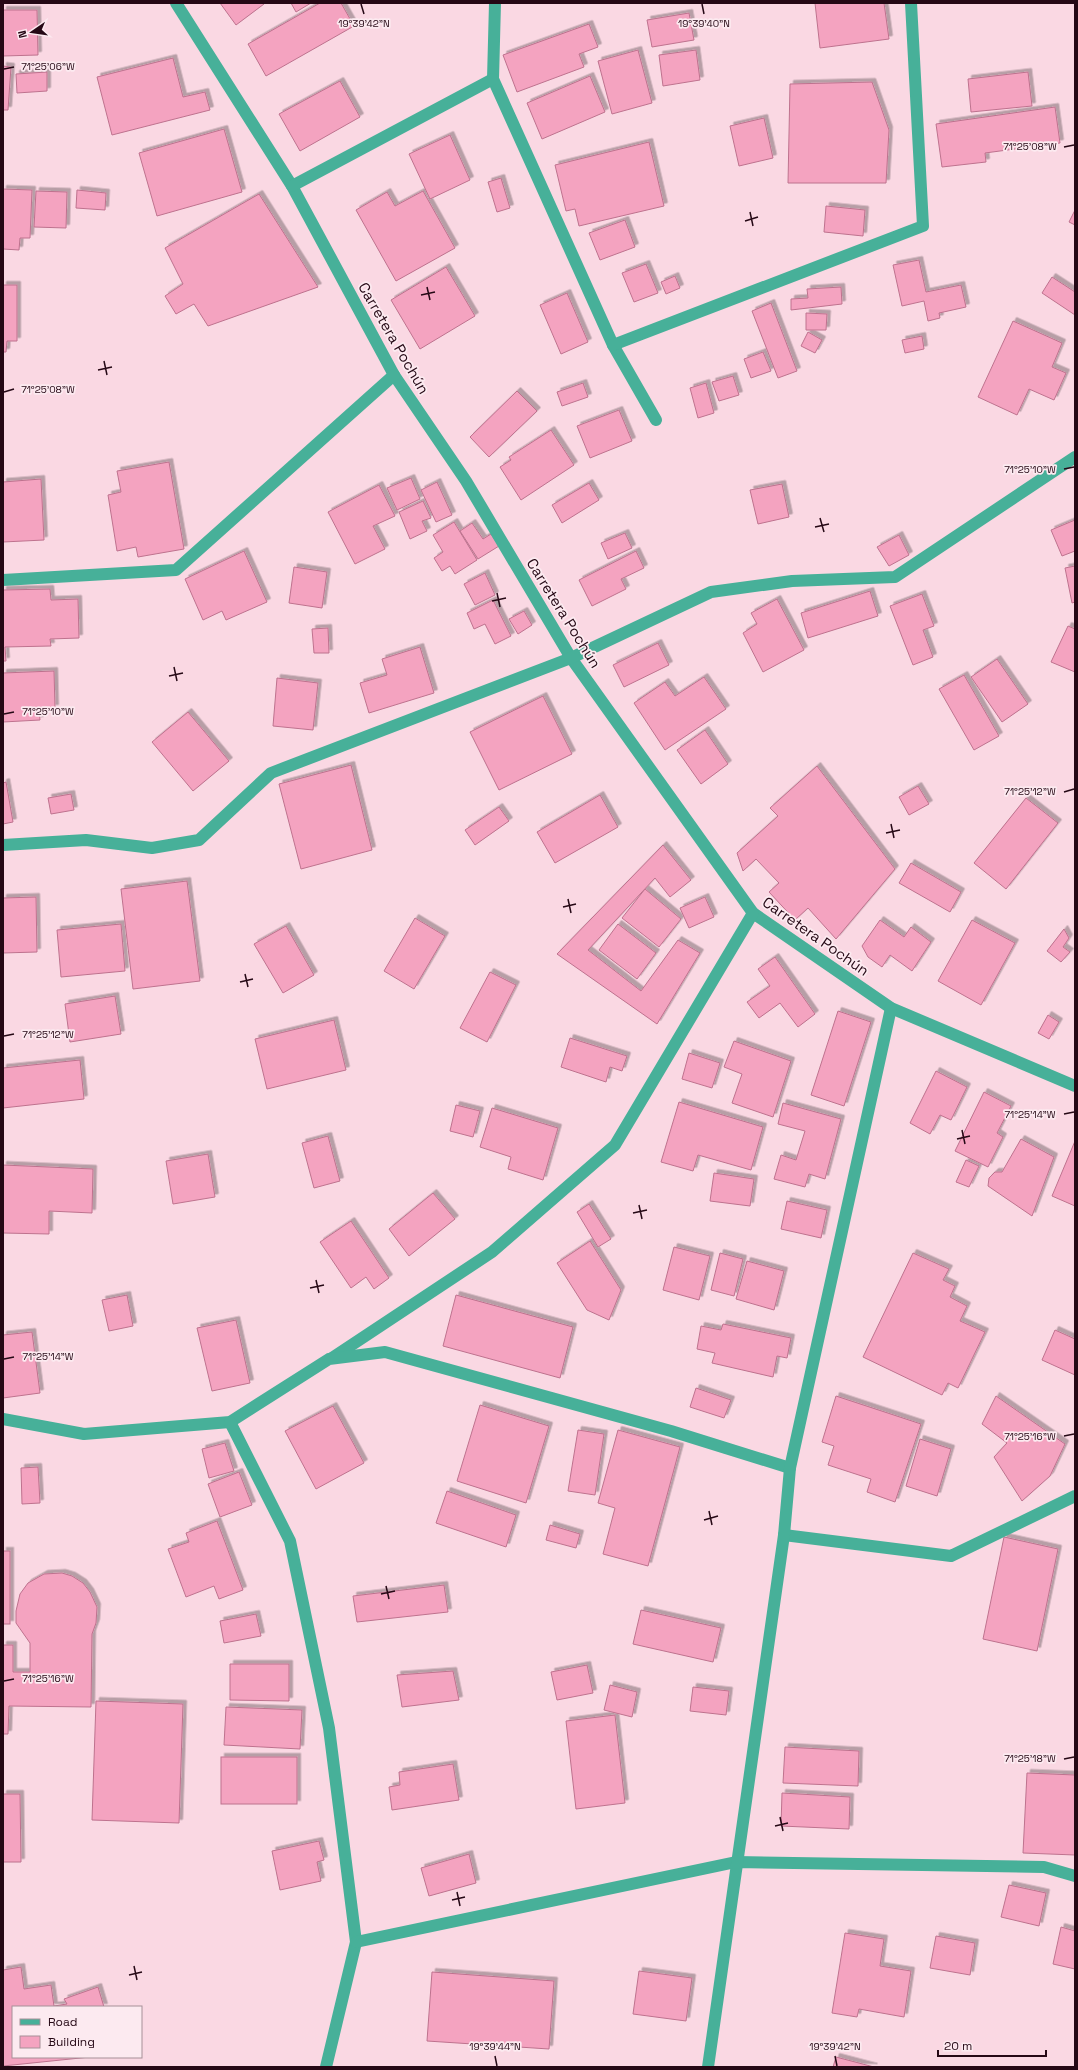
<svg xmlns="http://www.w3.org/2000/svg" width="1078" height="2070" font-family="'Space Grotesk',sans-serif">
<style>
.building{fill:#f4a3c0;stroke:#be728e;filter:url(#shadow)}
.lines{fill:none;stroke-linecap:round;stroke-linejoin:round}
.minor{stroke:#47b099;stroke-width:12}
.ticks{fill:none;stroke:#250815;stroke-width:1.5}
.labels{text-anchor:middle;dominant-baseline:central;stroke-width:3.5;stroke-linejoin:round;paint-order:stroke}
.street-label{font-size:15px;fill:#250815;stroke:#fceaf0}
.ticks-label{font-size:10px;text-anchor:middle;fill:#250815;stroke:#fceaf0;stroke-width:3.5;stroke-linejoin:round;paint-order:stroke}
</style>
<defs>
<filter id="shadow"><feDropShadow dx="3.5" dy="-3.5" stdDeviation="0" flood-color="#0004"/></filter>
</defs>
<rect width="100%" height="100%" fill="#fad8e3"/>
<g class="building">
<polygon points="220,3 263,3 264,4 236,25"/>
<polygon points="291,3 311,3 296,12"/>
<polygon points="320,3 341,3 354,26 266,76 248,44"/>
<polygon points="815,3 884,3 889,39 820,48"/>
<polygon points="3,10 37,10 38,55 3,56"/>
<polygon points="689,13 694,40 652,47 647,20"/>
<polygon points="589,24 598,47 579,54 584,67 517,92 503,55"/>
<polygon points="638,50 652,103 612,114 598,61"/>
<polygon points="696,50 700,80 663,86 659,55"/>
<polygon points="173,58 183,97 205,92 210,110 112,135 97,77"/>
<polygon points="3,66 11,67 8,110 3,110"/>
<polygon points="47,72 47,91 17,93 16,74"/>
<polygon points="1028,72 1032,106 971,112 968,79"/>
<polygon points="590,76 605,112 542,139 527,103"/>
<polygon points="340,81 360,117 300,151 279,114"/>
<polygon points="872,82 889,130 886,183 788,183 790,84"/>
<polygon points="1055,107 1060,143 985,153 986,162 942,167 936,124"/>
<polygon points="764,118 773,158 739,166 730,126"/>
<polygon points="224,129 242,192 157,216 139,153"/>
<polygon points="450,135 470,180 430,199 409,154"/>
<polygon points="649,142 664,206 579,226 575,209 566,211 555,165"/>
<polygon points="501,178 510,208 497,212 488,182"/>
<polygon points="3,189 32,190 30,238 20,238 19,250 3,249"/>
<polygon points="77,190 106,193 105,210 76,208"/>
<polygon points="36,191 67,192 66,228 34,227"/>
<polygon points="423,191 455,248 396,281 356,210 387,192 395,206"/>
<polygon points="259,194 318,287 208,326 194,304 176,314 165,296 183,284 165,248"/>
<polygon points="826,206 865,210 863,236 824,232"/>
<polygon points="1075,210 1075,225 1069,222"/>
<polygon points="625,220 635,247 600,260 589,233"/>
<polygon points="919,260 926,292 961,285 966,307 939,313 940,318 928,321 924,301 902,306 893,265"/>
<polygon points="646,264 658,293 634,302 622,273"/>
<polygon points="446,267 475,316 420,349 391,300"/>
<polygon points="675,276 680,288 666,294 661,282"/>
<polygon points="1052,277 1075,292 1075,315 1042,293"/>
<polygon points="3,285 17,285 17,341 7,341 6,352 3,352"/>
<polygon points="841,287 842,304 791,310 791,299 808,298 807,289"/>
<polygon points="567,293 588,342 561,354 540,305"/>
<polygon points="771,303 797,371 778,378 752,311"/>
<polygon points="806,313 827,314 826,330 806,330"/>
<polygon points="1013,321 1062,343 1052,367 1066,373 1054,400 1029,389 1017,415 978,397"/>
<polygon points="808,332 822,340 815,353 801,346"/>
<polygon points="922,336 924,349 905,353 902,340"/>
<polygon points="763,352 771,371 751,378 744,359"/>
<polygon points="733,376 739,395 719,401 712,382"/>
<polygon points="583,383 588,397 562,406 557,392"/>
<polygon points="706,383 714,413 698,418 690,388"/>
<polygon points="517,391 537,411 489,457 470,437"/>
<polygon points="619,410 632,441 590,458 577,426"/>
<polygon points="551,430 574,465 521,500 500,467 511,460 509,457"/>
<polygon points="169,462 184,549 138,557 136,547 117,551 108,495 121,492 117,471"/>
<polygon points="411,478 420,499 397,510 387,488"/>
<polygon points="41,479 44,540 3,542 3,482"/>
<polygon points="437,482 452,515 436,522 421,490"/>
<polygon points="589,483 599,500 562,523 552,505"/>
<polygon points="782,484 789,517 758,524 750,490"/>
<polygon points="379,485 395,516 373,526 385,549 355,564 328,512"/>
<polygon points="423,501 431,518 422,521 427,531 410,539 399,512"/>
<polygon points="1075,520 1075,551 1062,556 1051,530"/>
<polygon points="454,522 477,560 455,574 450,566 442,571 434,558 443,552 433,535"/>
<polygon points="472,523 483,539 491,534 499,546 478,559 460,531"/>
<polygon points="625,533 632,548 608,559 601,543"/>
<polygon points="899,535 909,555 889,566 877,547"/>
<polygon points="244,551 267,602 226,620 222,611 203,620 185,579"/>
<polygon points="636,551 644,568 621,579 626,589 592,606 579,580"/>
<polygon points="1075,566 1075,602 1072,603 1065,568"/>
<polygon points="294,567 327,572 322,608 289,603"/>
<polygon points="485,573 495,595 475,605 464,584"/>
<polygon points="50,589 51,600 78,599 79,638 50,639 51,646 5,647 6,661 3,661 3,590"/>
<polygon points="870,591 878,616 808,638 801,613"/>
<polygon points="922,594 934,626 923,630 933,657 913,665 890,606"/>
<polygon points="777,599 804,650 763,672 743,633 757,624 751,613"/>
<polygon points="493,600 511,636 495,644 485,624 474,629 467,613"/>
<polygon points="524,611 532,625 518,634 509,619"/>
<polygon points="1068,626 1075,629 1075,672 1051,662"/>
<polygon points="328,628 329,653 314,653 312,629"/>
<polygon points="658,643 669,665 624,687 613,665"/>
<polygon points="420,647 434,693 369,713 360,683 387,675 382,659"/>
<polygon points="997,659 1028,704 1002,722 971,677"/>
<polygon points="54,671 55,708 39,708 40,720 3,722 3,673"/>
<polygon points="964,675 999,736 974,750 939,689"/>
<polygon points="704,677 726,709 665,750 634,703 665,682 675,696"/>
<polygon points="277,678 318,683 313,730 273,726"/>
<polygon points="543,696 572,754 499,790 470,732"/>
<polygon points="188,712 229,761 193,791 152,742"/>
<polygon points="705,730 728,764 701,784 677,750"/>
<polygon points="351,765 372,850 301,869 279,784"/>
<polygon points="817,766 895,869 836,939 808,908 795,920 769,892 779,883 756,859 743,871 737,853 778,816 770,808"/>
<polygon points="6,782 13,822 3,824 3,783"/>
<polygon points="918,786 929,804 909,815 899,797"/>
<polygon points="71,794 74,810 51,814 48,798"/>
<polygon points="600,795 618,827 555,863 537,832"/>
<polygon points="1026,798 1058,823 1006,889 974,863"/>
<polygon points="499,807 509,821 475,845 465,830"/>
<polygon points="663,845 691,880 670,897 655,878 588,950 641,991 678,940 700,953 657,1024 557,954"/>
<polygon points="911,863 961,892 950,912 899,883"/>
<polygon points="187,881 200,981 133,989 121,889"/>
<polygon points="645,889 681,919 659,947 622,918"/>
<polygon points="36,897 37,952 3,953 3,898"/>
<polygon points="705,897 714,917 689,928 680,908"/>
<polygon points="415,918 445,936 414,989 384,971"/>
<polygon points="880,920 904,937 911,927 931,942 912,971 890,955 882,967 868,957 862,946"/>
<polygon points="972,920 1015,943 981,1005 938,981"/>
<polygon points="121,924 125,971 61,977 57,930"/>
<polygon points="618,924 656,953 637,979 599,950"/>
<polygon points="286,926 314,975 283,993 254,944"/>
<polygon points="1064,929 1069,938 1063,947 1070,952 1061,962 1047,951"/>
<polygon points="775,957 815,1014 798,1027 780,1003 759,1018 747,1002 770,986 758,969"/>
<polygon points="490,972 516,985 487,1042 460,1028"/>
<polygon points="115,996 121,1034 70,1042 65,1004"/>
<polygon points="838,1011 871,1022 844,1106 811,1095"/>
<polygon points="1048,1015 1059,1022 1049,1039 1038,1033"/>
<polygon points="334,1020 346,1070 267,1089 255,1039"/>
<polygon points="570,1038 627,1056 622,1071 610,1067 606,1082 561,1067"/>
<polygon points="734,1041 791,1061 773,1117 732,1103 742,1074 724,1067"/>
<polygon points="689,1053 720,1063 712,1088 682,1079"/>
<polygon points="80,1060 84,1099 3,1108 3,1068"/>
<polygon points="936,1071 967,1087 951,1120 940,1115 930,1134 910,1123"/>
<polygon points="984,1092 1011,1106 997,1133 1003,1137 988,1167 955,1151"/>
<polygon points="679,1102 763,1127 751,1170 698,1155 693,1171 661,1162"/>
<polygon points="783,1103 841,1119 825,1179 809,1174 805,1187 774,1179 781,1155 796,1160 805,1131 778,1124"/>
<polygon points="456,1105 480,1111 473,1137 450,1131"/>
<polygon points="492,1108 558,1128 543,1180 508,1169 511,1157 480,1147"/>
<polygon points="328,1136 340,1181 314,1188 302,1143"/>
<polygon points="1021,1139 1054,1157 1032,1216 988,1186 989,1178 995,1172 1002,1172"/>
<polygon points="1075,1141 1075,1206 1052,1196"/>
<polygon points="208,1154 215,1197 173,1204 166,1161"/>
<polygon points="966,1160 979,1166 969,1187 956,1182"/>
<polygon points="3,1165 93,1169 92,1213 49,1211 49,1234 3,1233"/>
<polygon points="714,1173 754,1179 750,1206 710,1201"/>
<polygon points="433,1193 455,1219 409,1256 389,1229"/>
<polygon points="787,1201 827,1210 821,1238 781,1229"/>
<polygon points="589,1204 611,1239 598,1247 577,1212"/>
<polygon points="351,1221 389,1278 374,1289 366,1277 351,1288 320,1242"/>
<polygon points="590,1241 621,1290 609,1320 587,1310 557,1263"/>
<polygon points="674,1247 710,1256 699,1300 663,1290"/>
<polygon points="720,1253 743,1259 734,1296 711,1290"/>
<polygon points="913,1253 949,1269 943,1280 955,1286 950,1297 967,1306 960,1321 985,1332 958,1388 948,1383 942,1395 863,1357"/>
<polygon points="747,1261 784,1271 774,1310 736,1299"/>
<polygon points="127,1295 133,1326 109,1331 102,1300"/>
<polygon points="456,1295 573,1327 560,1378 443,1346"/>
<polygon points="236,1320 250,1383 212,1391 197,1328"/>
<polygon points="723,1324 791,1338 787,1358 777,1356 773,1377 712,1363 715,1353 697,1349 701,1326 721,1330"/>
<polygon points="1055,1330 1075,1339 1075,1375 1042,1360"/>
<polygon points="32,1332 40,1393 3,1398 3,1335"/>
<polygon points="696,1388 731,1400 724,1418 690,1407"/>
<polygon points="836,1396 921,1424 895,1502 867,1492 871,1479 828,1465 834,1446 822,1442"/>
<polygon points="996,1396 1065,1444 1050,1476 1022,1501 994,1457 1007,1443 982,1424"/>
<polygon points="480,1405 549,1426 526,1503 457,1481"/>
<polygon points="333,1406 364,1463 316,1489 285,1431"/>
<polygon points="578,1430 604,1434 595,1495 568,1491"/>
<polygon points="618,1430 680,1447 648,1566 603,1554 615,1508 598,1503"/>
<polygon points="920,1439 951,1449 937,1496 906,1486"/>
<polygon points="225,1443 234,1471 209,1478 202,1449"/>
<polygon points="38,1467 40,1503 22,1504 21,1468"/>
<polygon points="239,1472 252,1505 220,1517 208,1484"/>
<polygon points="447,1491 516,1515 506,1547 436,1523"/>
<polygon points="217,1521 243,1590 219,1599 214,1586 186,1597 168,1549 189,1542 186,1533"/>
<polygon points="550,1525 580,1534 576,1548 546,1540"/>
<polygon points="1004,1537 1058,1549 1037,1651 983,1639"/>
<rect x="3" y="1551" width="7" height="73"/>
<polygon points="62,1573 72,1576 83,1583 90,1592 97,1607 96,1623 92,1634 91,1707 9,1706 8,1734 3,1734 3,1645 13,1645 13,1672 30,1672 30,1643 16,1623 16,1611 20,1594 28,1583 44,1574"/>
<polygon points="444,1585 448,1612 357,1622 353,1596"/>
<polygon points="641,1610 721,1628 713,1662 633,1644"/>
<polygon points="256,1614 261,1636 224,1643 220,1621"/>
<polygon points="230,1664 289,1664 289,1701 230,1700"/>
<polygon points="587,1665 593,1693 557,1700 551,1672"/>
<polygon points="453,1671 459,1700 402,1707 397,1675"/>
<polygon points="610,1685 637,1692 632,1717 604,1710"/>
<polygon points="693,1687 729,1691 726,1715 690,1711"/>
<polygon points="96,1701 183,1704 179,1823 92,1820"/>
<polygon points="226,1707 302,1710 300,1749 224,1745"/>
<polygon points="615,1715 625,1803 576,1809 566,1721"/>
<polygon points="785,1747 859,1751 858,1786 783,1783"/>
<rect x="221" y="1757" width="76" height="47"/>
<polygon points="453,1764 459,1800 392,1810 389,1787 400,1785 399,1772"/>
<polygon points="1027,1773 1075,1775 1075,1855 1023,1853"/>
<polygon points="782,1793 850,1797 849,1829 781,1826"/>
<polygon points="3,1794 20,1794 21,1862 3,1862"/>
<polygon points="319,1841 324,1860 317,1862 321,1881 280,1890 272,1851"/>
<polygon points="469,1854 476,1883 429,1896 421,1868"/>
<polygon points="1009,1885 1046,1893 1039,1926 1001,1917"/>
<polygon points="1061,1927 1075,1931 1075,1969 1053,1964"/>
<polygon points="845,1933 884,1939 880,1966 911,1971 904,2017 859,2009 857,2017 832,2013"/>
<polygon points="936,1936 975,1943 970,1975 930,1968"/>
<polygon points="21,1967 24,1989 51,1985 54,2006 67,2004 64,1999 98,1987 104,2007 13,2007 13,2057 90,2057 3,2066 3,1970"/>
<polygon points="639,1971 692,1978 686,2021 633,2014"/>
<polygon points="432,1972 554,1981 549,2049 427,2041"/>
<polygon points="836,2057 874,2067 833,2067"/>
</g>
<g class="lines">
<g class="minor">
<polyline points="176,3 292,186 394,375 466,481 571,658 753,913 891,1008 1075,1086"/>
<polyline points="495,3 493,79 613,345 656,420"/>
<polyline points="292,186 493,79"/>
<polyline points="613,345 923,226 911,3"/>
<polyline points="3,580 176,570 394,375"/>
<polyline points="3,845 86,840 152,848 199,840 271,773 571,658 711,592 792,581 895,577 1075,457"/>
<polyline points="332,1358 492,1252 615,1145 753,913"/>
<polyline points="3,1419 84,1434 230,1422 329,1359 385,1352 671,1431 790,1468"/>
<polyline points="230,1422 290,1541 329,1728 356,1942 326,2067"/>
<polyline points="784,1535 951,1556 1075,1496"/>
<polyline points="356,1942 736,1862 1044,1867 1075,1876"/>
<polyline points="708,2067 784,1535 790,1468 891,1008"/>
</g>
</g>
<path class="ticks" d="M361,4L364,14M702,4L704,14M4,69L14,67M1064,147L1074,145M750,212L753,226M745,221L758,217M427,287L430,300M421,295L435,292M104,361L107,375M98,370L112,367M4,392L14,389M1064,469L1074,467M820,518L824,532M815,527L829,524M497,593L500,607M492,601L506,598M174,667L177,681M169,676L183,673M4,714L14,712M1064,792L1074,789M891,824L894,838M886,833L900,830M568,899L571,913M563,907L576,904M245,974L248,987M240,982L253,979M4,1036L14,1034M1064,1114L1074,1112M962,1130L965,1144M957,1139L970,1136M639,1205L642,1219M633,1213L647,1210M316,1280L319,1293M310,1288L324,1285M4,1359L14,1357M1064,1436L1074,1434M709,1511L712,1525M704,1520L718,1516M386,1586L389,1599M381,1594L395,1591M4,1681L14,1679M1064,1759L1074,1757M780,1817L783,1831M775,1826L788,1823M457,1892L460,1906M452,1900L465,1897M134,1966L137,1980M129,1975L142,1972M495,2056L497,2066M835,2056L837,2066"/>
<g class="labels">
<g class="street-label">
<text transform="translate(394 338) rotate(60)">Carretera Pochún</text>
<text transform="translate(564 613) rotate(58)">Carretera Pochún</text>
<text transform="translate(816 936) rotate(35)">Carretera Pochún</text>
</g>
</g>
<g class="ticks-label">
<text x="364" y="27">19°39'42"N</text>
<text x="704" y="27">19°39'40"N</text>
<text x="48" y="70">71°25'06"W</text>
<text x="1030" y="150">71°25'08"W</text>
<text x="48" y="393">71°25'08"W</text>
<text x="1030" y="473">71°25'10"W</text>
<text x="48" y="715">71°25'10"W</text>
<text x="1030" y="795">71°25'12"W</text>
<text x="48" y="1038">71°25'12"W</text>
<text x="1030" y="1118">71°25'14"W</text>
<text x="48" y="1360">71°25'14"W</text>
<text x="1030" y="1440">71°25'16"W</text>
<text x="48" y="1682">71°25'16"W</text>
<text x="1030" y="1762">71°25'18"W</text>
<text x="495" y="2050">19°39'44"N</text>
<text x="835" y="2050">19°39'42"N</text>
</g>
<rect width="1078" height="2070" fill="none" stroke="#250815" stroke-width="8"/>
<rect x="12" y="2006" width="130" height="52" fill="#fceaf0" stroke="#a69098"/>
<rect x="20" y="2019" width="20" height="6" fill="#47b099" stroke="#a69098"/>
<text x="48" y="2026" font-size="12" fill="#250815">Road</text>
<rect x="20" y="2036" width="20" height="12" fill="#f4a3c0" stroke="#a69098"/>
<text x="48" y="2046" font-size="12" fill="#250815">Building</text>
<g transform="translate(32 32) rotate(257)" stroke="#fceaf0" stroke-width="3" paint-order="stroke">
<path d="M0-3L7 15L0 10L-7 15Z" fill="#250815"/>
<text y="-6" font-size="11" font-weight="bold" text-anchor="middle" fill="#250815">N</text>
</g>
<path d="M938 2050v6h108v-6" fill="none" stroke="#250815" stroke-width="2"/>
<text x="944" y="2050" font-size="12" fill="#250815" stroke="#fceaf0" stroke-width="3" paint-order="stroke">20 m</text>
</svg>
